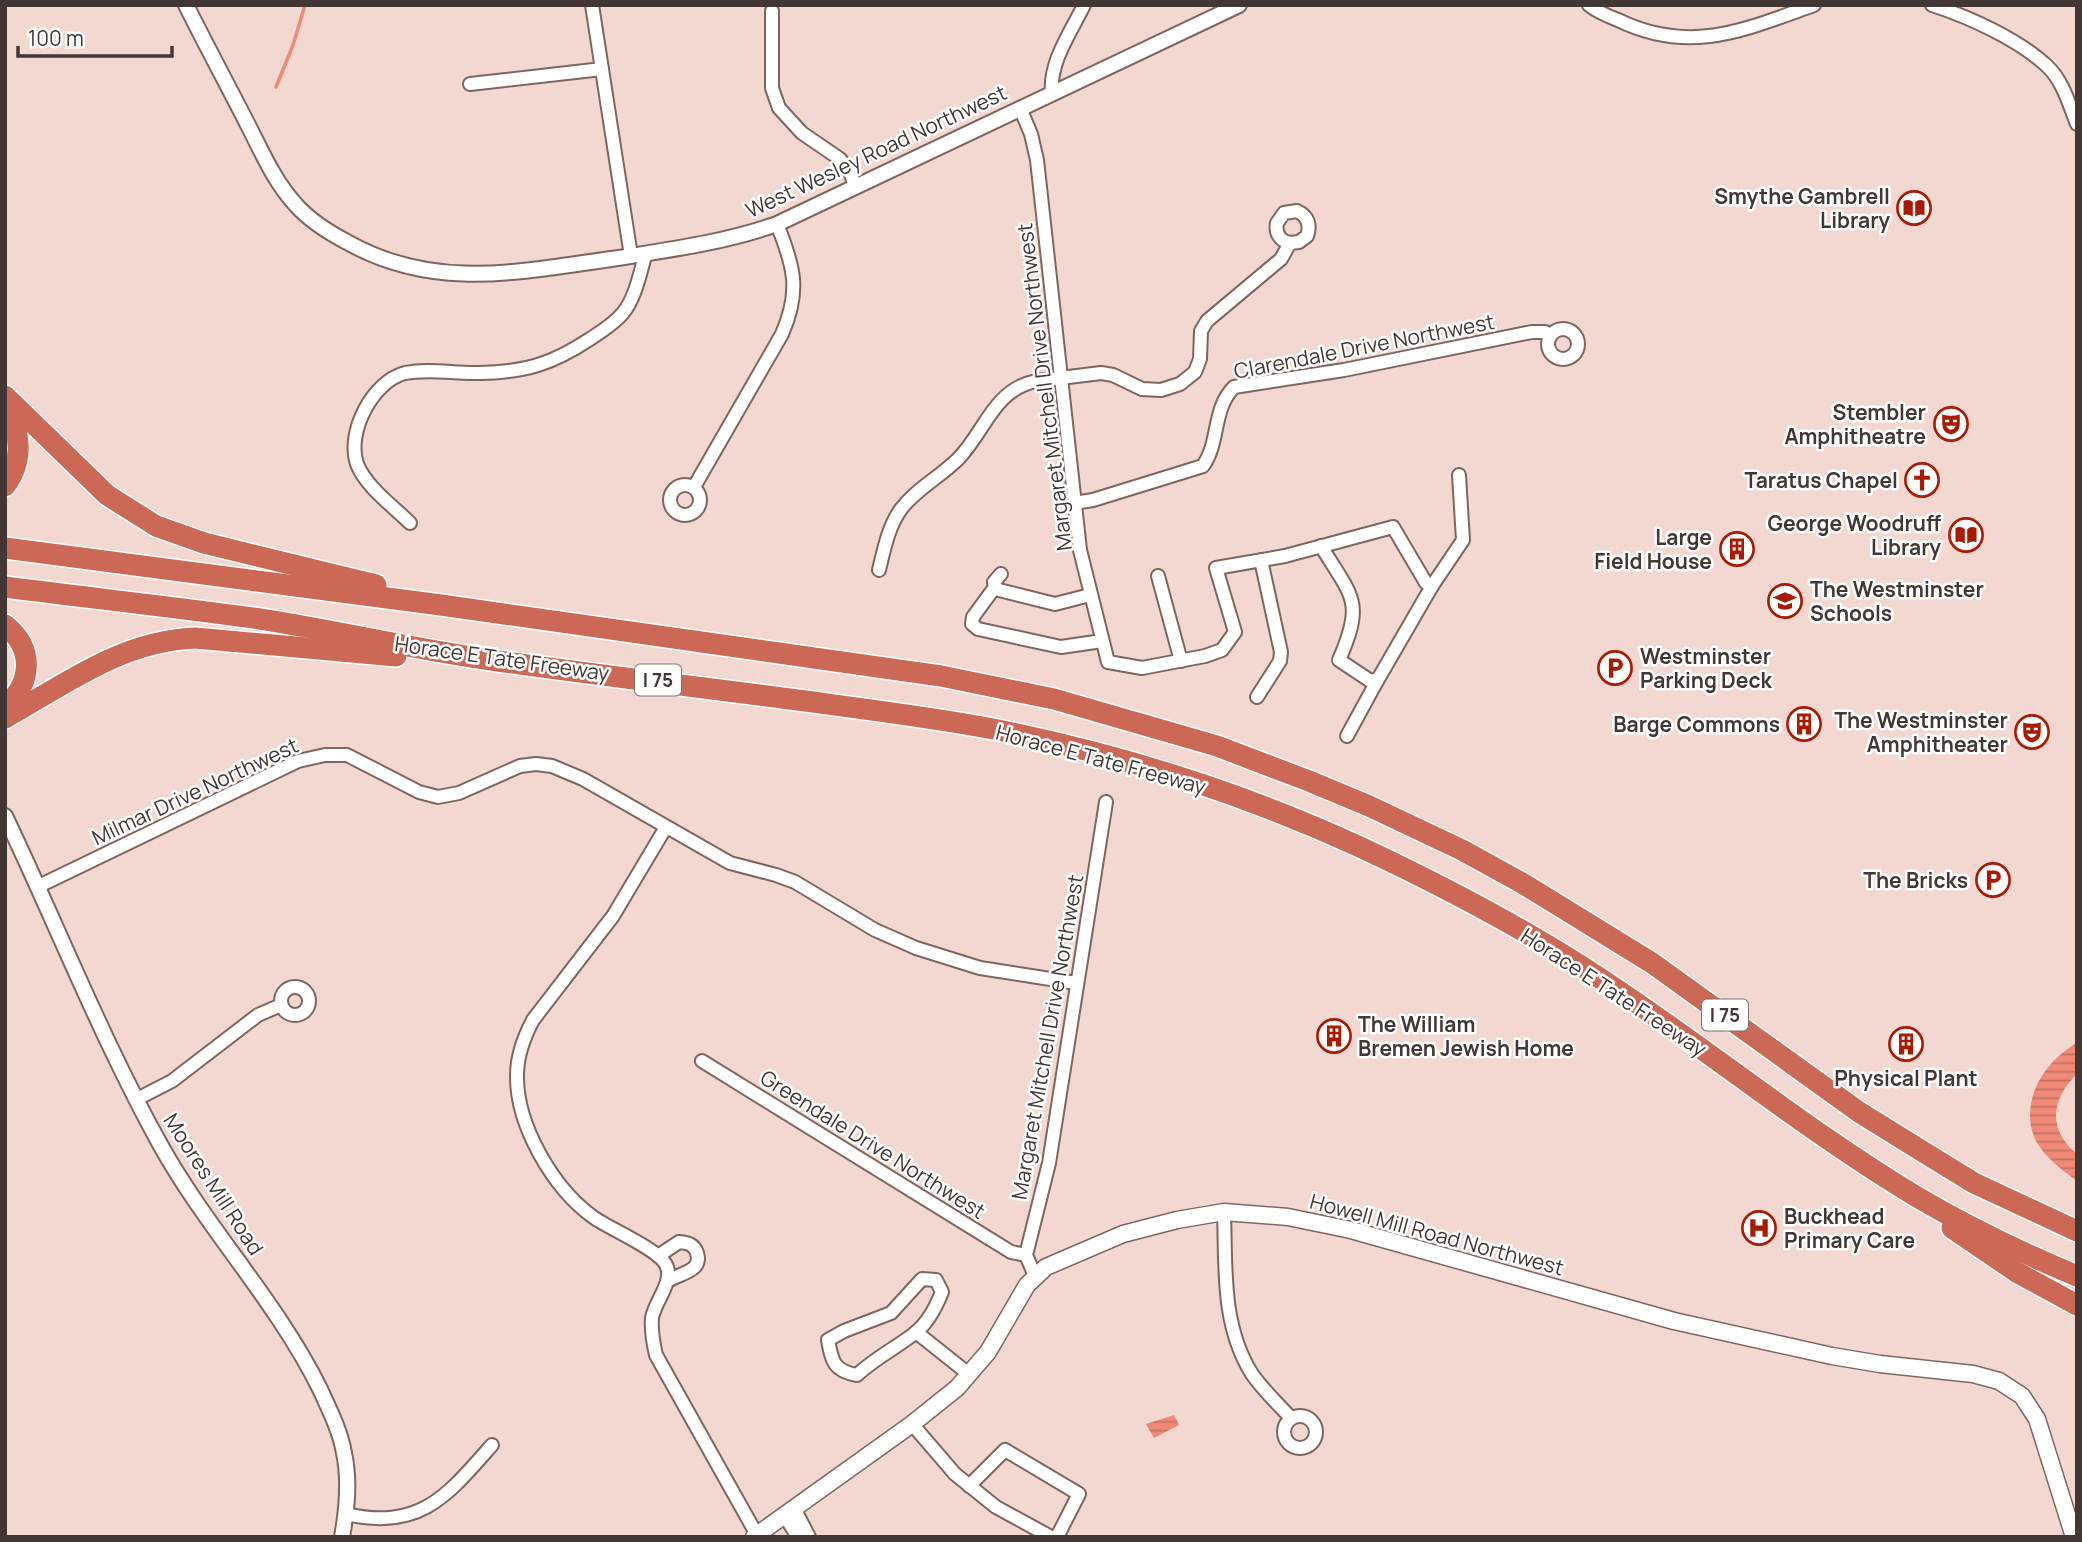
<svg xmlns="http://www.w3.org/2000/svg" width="2082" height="1542" font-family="Manrope,sans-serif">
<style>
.water{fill:url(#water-rules)}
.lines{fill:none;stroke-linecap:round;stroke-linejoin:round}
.stream{stroke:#f08a77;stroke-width:3.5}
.minor-casing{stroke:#7e6660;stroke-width:16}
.tertiary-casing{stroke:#7e6660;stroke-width:18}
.secondary-casing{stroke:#7e6660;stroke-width:19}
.motorway-casing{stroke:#fff;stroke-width:24}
.minor{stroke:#fff;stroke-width:12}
.tertiary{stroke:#fff;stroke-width:14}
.secondary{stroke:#fff;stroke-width:16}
.motorway{stroke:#cc6856;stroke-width:21}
.labels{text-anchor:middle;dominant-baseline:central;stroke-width:5;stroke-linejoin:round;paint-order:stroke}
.shield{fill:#fff;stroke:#7b7372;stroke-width:2}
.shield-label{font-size:19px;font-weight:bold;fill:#423735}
.street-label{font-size:21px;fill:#423735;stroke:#fff}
.poi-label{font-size:21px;font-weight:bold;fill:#423735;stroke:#fff;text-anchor:end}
</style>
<defs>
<pattern id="water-rules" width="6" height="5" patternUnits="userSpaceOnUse" patternTransform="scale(1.75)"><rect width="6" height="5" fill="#f08a77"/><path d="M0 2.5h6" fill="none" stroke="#c47262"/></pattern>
</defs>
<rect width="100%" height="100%" fill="#f3d7d1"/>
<g class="water">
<path d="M2077,1043V1074C2050,1100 2048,1130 2077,1154V1181C2061,1169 2044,1157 2035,1139C2019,1102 2044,1061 2077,1043Z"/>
<polygon points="1174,1415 1179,1425 1154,1438 1146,1424"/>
</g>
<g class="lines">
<polyline class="stream" points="276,87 293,45 305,5"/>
<g class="minor-casing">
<g id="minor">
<polyline points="592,5 631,256"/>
<path d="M1589,5C1597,12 1608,16 1618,20C1690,55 1744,30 1814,5"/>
<path d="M1932,5C1969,17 2018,39 2047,66C2063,81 2069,104 2077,124"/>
<polyline points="772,11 772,88 779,108 802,133 840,159 851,174 855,187"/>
<polyline points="470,84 602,69"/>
<path d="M1052,93C1049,62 1071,32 1084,5"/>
<polyline points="1020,108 1031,134 1037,160 1080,550 1108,662 1142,668 1205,656 1222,650 1235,632 1216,568 1285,556 1393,527 1426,583 1432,586 1463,540 1459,475"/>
<circle cx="1563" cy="344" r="15"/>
<circle cx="685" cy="500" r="15"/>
<path d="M694,487L782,334C801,291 794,266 777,224"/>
<path d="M1074,503L1093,500L1203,466C1220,442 1212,409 1234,387L1344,370L1532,332H1545L1551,335"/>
<path d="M410,523C393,506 366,487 357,464C346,432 373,381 405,373C430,368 455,374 480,373C526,372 552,364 590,339C602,331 614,324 623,313C636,297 640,272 646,253"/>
<path d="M1321,546C1352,597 1365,601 1339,660L1369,680L1377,681L1432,586"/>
<path d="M879,570C884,550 888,527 901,509C916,489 940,477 958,459C985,432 993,390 1036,381L1101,373L1113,375L1142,389L1161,390L1180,384L1195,372L1200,359L1201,331L1207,321L1281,259L1290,243L1299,242L1307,236C1311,225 1308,216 1297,211L1284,213L1277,223C1275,233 1280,241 1290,243"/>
<polyline points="1001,574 994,582 995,587 999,590 1055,604 1090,595"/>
<polyline points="1158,576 1181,661"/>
<polyline points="995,587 973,617 972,624 978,629 1061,647 1102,641"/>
<polyline points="1257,697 1280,661 1281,652 1261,560"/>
<polyline points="1347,736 1377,681"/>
<path d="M666,827L613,916L533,1020C524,1037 517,1055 517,1075C516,1125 553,1188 593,1217C610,1229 655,1248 665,1263C676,1280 655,1300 652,1318C651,1330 653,1342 656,1355L757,1535"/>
<polyline points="39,886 298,761 325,755 347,755 419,792 438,797 459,793 520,766 536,764 552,766 583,779 730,863 776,875 795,882 875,930 916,948 980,968 1076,983"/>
<circle cx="295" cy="1001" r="14"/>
<polyline points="702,1061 1011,1252 1026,1255"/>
<polyline points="137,1099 172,1081 258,1015 281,1005"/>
<path d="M1224,1212C1226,1267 1221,1325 1252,1374C1263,1390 1278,1404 1291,1418"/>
<path d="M658,1256L679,1242C688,1243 694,1244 697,1253C703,1272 679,1273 668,1281"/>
<polyline points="1035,1276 1026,1255 1049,1163 1106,802"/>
<path d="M922,1279L936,1280L942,1292C936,1307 928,1323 915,1333C896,1348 875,1358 857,1375C834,1371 832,1362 828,1340L844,1331L891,1313Z"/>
<polyline points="916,1332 970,1375"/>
<circle cx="1300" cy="1432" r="16"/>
<polyline points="912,1424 955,1474 996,1507 1051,1537"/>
<polyline points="969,1486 1005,1450 1079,1494 1057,1537"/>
<polyline points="794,1508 809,1537"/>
<path d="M346,1514C420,1531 447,1496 492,1445"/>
<polyline points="784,1515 798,1537"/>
</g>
</g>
<g class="tertiary-casing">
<g id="tertiary">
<path d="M186,5C206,45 227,84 247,123C262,152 274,181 296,205C310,221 328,232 347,242C434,291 517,272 611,259C667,250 723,243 777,224L1239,5"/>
<path d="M5,816C57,925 102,1040 161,1146C208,1230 277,1302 320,1389C329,1409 340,1430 344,1453C350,1481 347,1509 342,1537"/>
</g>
</g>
<g class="secondary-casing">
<polyline id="secondary" points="754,1537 912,1424 957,1388 988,1352 1027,1285 1046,1267 1123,1234 1177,1220 1224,1212 1288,1217 1351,1230 1674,1321 1832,1356 1880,1364 1973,1374 1999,1381 2022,1396 2037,1419 2074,1537"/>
</g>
<g class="motorway-casing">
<g id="motorway">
<polyline points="5,396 107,495 156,526 204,543 376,585"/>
<path d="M5,413C24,434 21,465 5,486"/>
<polyline points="5,548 441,605 941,676 1054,699 1217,746 1309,781 1369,806 1462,850 1522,883 1652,963 1859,1112 1917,1148 1974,1183 2077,1231"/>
<path d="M5,587C90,598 175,607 260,619C337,631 413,649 491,660C590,674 690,686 790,699C856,708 923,716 988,728C1115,753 1243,793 1360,847C1441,885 1520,926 1595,975C1704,1046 1805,1130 1917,1197C1968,1227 2022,1253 2077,1276"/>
<path d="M5,625C34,648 33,683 5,706"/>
<path d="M5,718C67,683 122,641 195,638L396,656"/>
<polyline points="1952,1228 2018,1273 2077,1305"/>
</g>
</g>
<use href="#minor" class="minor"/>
<use href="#tertiary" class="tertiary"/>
<use href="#secondary" class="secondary"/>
<use href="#motorway" class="motorway"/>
</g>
<defs>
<g id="library-ring" transform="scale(1.75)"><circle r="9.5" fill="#fff" stroke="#aa1a01" stroke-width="1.5"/><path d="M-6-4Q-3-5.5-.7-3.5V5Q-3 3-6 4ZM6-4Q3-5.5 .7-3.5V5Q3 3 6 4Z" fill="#aa1a01"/></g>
<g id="theatre-ring" transform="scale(1.75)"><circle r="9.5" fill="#fff" stroke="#aa1a01" stroke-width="1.5"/><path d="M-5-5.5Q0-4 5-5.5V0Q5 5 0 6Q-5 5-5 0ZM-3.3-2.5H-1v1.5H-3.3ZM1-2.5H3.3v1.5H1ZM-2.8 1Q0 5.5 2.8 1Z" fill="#aa1a01"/></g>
<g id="church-ring" transform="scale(1.75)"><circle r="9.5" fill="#fff" stroke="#aa1a01" stroke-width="1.5"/><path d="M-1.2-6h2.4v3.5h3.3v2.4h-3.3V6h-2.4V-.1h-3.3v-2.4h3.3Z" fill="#aa1a01"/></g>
<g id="building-ring" transform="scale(1.75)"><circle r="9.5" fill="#fff" stroke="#aa1a01" stroke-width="1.5"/><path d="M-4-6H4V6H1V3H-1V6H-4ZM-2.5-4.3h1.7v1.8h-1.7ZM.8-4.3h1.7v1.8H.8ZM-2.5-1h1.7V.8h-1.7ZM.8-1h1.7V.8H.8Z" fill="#aa1a01"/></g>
<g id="school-ring" transform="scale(1.75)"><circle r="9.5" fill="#fff" stroke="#aa1a01" stroke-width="1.5"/><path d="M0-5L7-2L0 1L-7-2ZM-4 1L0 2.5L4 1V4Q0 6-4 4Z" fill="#aa1a01"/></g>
<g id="parking-ring" transform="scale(1.75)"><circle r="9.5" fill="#fff" stroke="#aa1a01" stroke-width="1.5"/><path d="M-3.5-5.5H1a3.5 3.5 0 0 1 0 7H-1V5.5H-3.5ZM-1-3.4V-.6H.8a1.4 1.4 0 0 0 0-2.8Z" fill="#aa1a01"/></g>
<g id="hospital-ring" transform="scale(1.75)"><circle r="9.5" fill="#fff" stroke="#aa1a01" stroke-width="1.5"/><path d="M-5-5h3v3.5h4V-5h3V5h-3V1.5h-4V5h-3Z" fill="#aa1a01"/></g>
</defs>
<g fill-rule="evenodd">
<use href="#library-ring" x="1914" y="208"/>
<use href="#theatre-ring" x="1951" y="424"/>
<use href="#church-ring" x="1922" y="480"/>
<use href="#library-ring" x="1966" y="535"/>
<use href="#building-ring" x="1737" y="549"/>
<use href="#school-ring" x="1785" y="601"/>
<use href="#parking-ring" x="1615" y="668"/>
<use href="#building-ring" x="1804" y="724"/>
<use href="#theatre-ring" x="2032" y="732"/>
<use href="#parking-ring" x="1993" y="880"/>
<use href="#building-ring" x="1334" y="1036"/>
<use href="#building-ring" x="1906" y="1044"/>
<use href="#hospital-ring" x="1759" y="1228"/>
</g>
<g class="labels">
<g class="shield">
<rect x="635" y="664.5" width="46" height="31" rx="5"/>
<rect x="1702" y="999.5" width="46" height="31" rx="5"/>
</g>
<g class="shield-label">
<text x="658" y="680">I 75</text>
<text x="1725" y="1015">I 75</text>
</g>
<g class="street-label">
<text transform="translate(876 151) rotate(-25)">West Wesley Road Northwest</text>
<text transform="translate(1364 346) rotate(-11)">Clarendale Drive Northwest</text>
<text transform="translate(1044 387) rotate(-97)">Margaret Mitchell Drive Northwest</text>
<text transform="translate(502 658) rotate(8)">Horace E Tate Freeway</text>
<text transform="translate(1101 759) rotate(15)">Horace E Tate Freeway</text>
<text transform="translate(195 791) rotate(-25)">Milmar Drive Northwest</text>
<text transform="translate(1614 992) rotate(33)">Horace E Tate Freeway</text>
<text transform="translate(1047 1037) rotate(-80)">Margaret Mitchell Drive Northwest</text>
<text transform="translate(873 1144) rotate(32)">Greendale Drive Northwest</text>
<text transform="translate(214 1184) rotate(57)">Moores Mill Road</text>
<text transform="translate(1437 1234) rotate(15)">Howell Mill Road Northwest</text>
</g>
<g class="poi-label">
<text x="1890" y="196">Smythe Gambrell<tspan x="1890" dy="24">Library</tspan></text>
<text x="1926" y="412">Stembler<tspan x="1926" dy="24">Amphitheatre</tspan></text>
<text x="1898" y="480">Taratus Chapel</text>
<text x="1941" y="523">George Woodruff<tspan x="1941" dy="24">Library</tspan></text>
<text x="1712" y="537">Large<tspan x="1712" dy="24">Field House</tspan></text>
<text x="1810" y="589" text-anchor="start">The Westminster<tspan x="1810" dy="24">Schools</tspan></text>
<text x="1640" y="656" text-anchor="start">Westminster<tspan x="1640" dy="24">Parking Deck</tspan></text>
<text x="2008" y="720">The Westminster<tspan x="2008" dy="24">Amphitheater</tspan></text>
<text x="1780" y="724">Barge Commons</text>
<text x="1968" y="880">The Bricks</text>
<text x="1358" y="1024" text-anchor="start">The William<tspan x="1358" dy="24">Bremen Jewish Home</tspan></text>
<text x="1906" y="1078" text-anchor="middle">Physical Plant</text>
<text x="1784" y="1216" text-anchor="start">Buckhead<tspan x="1784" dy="24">Primary Care</tspan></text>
</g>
</g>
<rect width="2082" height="1542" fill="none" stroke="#423735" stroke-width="14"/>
<path d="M18 46v10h154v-10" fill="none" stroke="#423735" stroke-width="3.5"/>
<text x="28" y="46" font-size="21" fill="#423735" stroke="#ffffff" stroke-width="5" paint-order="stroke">100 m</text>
</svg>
